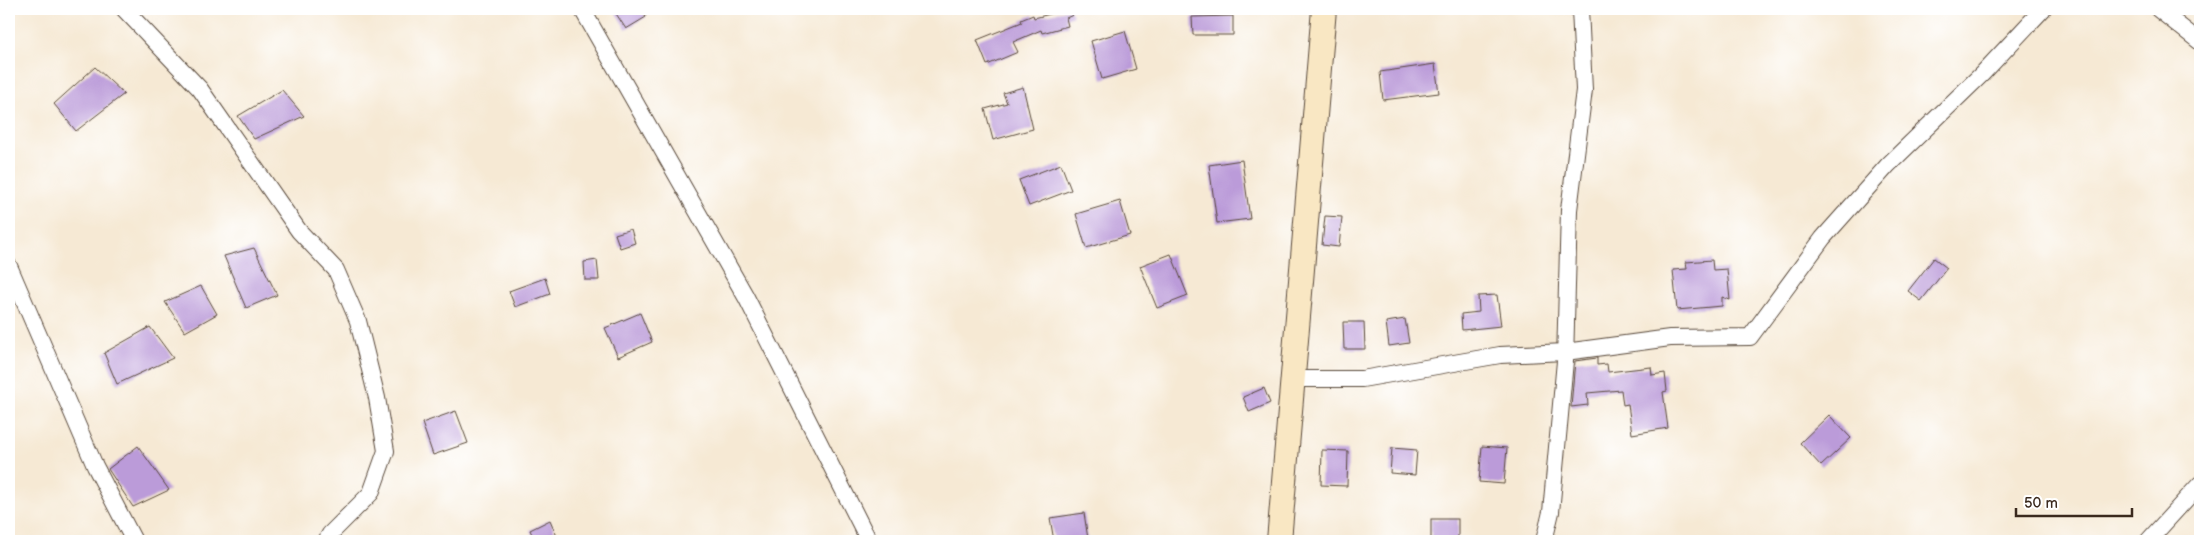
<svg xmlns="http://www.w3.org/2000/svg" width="2209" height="550" font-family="'Balsamiq Sans',sans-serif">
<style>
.building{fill:#bb9bd9}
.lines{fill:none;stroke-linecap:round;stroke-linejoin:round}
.minor-casing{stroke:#574739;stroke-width:18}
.secondary-casing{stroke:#574739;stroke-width:26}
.minor{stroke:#fff;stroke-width:16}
.secondary{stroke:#f9e7c3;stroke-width:24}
</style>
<rect width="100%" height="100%" fill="#fff"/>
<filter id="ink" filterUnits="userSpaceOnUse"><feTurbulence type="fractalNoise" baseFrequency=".02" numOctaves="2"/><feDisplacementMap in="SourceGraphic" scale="10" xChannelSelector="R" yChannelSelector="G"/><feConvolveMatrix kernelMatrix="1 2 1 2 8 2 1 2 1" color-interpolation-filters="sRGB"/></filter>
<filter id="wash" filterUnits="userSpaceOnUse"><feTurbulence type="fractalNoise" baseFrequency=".0096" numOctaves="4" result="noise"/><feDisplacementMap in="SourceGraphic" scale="20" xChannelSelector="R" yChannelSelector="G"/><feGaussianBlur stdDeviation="1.12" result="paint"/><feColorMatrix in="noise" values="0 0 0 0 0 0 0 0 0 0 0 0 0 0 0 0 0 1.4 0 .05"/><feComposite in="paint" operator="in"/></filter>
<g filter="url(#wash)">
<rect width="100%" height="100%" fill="#f6e9d4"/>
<g id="blocks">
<g class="building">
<polygon points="613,9 641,9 646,17 626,29"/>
<polygon points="1070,9 1073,15 1066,18 1068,26 1042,33 1041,30 1013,42 1018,52 987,65 977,40 1022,22 1021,20 1033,15 1034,18"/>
<polygon points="1233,16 1233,35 1193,35 1192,17"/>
<polygon points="1125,31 1136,69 1102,79 1091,41"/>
<polygon points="1435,64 1439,93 1383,100 1380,72"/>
<polygon points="95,67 124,94 76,131 54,104"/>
<polygon points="1023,87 1033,129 993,140 985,109 1007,103 1003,93"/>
<polygon points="282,90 304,116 254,139 238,116"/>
<polygon points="1242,160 1250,219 1217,223 1209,165"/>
<polygon points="1061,164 1071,190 1029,206 1019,180"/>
<polygon points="1120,201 1130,235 1086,248 1076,214"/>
<polygon points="1325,216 1342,217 1339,247 1322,245"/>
<polygon points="631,229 635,243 620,248 615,234"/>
<polygon points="254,248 277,295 246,308 224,256"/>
<polygon points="1171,254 1188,296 1157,308 1140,266"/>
<polygon points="1934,258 1947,268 1921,301 1908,291"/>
<polygon points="597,260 599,280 585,280 584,262"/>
<polygon points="1712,260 1713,270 1727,269 1730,300 1722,297 1722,306 1677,310 1673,270 1687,269 1686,262"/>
<polygon points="545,278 550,294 515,307 509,291"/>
<polygon points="201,286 217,314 185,332 165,302"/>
<polygon points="1497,295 1501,326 1462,330 1461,314 1479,312 1478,296"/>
<polygon points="640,313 652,342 618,357 605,328"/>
<polygon points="1405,319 1409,343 1389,346 1386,322"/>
<polygon points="1343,322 1364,322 1365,349 1344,349"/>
<polygon points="150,327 173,358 117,384 104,353"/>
<polygon points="1597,358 1597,365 1607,364 1608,372 1651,367 1652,375 1665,373 1667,391 1663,392 1668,428 1632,434 1628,404 1623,405 1621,390 1587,393 1588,405 1571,407 1575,361"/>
<polygon points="1264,388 1270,403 1249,412 1243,397"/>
<polygon points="456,411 468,443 433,455 422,423"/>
<polygon points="1829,415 1851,438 1821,466 1800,443"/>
<polygon points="138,446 169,490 133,507 108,469"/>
<polygon points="1482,446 1507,448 1504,484 1479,482"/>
<polygon points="1392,448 1417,450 1415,475 1390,473"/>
<polygon points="1322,450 1348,451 1347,486 1321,485"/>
<polygon points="1084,513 1088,539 1054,541 1050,518"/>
<rect x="1431" y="519" width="27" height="22"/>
<polygon points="550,520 559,541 535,541 530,530"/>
</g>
</g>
</g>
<g filter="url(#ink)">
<use href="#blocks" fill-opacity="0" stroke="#574739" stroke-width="1"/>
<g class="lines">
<g class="minor-casing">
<g id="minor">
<polyline points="124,9 200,89 299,231 336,270 358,321 377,398 386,451 371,493 330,534 326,541"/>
<polyline points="582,9 746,297 869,541"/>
<polyline points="2158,9 2200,42"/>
<polyline points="9,266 95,466 134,541"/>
<polyline points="1294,379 1362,379 1500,355 1565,352 1670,338 1750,337 1823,238 1888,165 1982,74 2043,9"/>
<polyline points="1544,541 1551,512 1565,361 1569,210 1584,90 1580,9"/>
<polyline points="2148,541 2200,484"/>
</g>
</g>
<g class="secondary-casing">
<polyline id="secondary" points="1279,541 1324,9"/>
</g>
<use href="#minor" class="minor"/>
<use href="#secondary" class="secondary"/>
</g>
</g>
<rect width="2209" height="550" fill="none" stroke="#fff" stroke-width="30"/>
<path d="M2016 508v8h116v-8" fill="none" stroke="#3b2a1e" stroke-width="2.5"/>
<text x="2024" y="508" font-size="15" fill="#3b2a1e" stroke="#ffffff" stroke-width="4" paint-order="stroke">50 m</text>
</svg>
